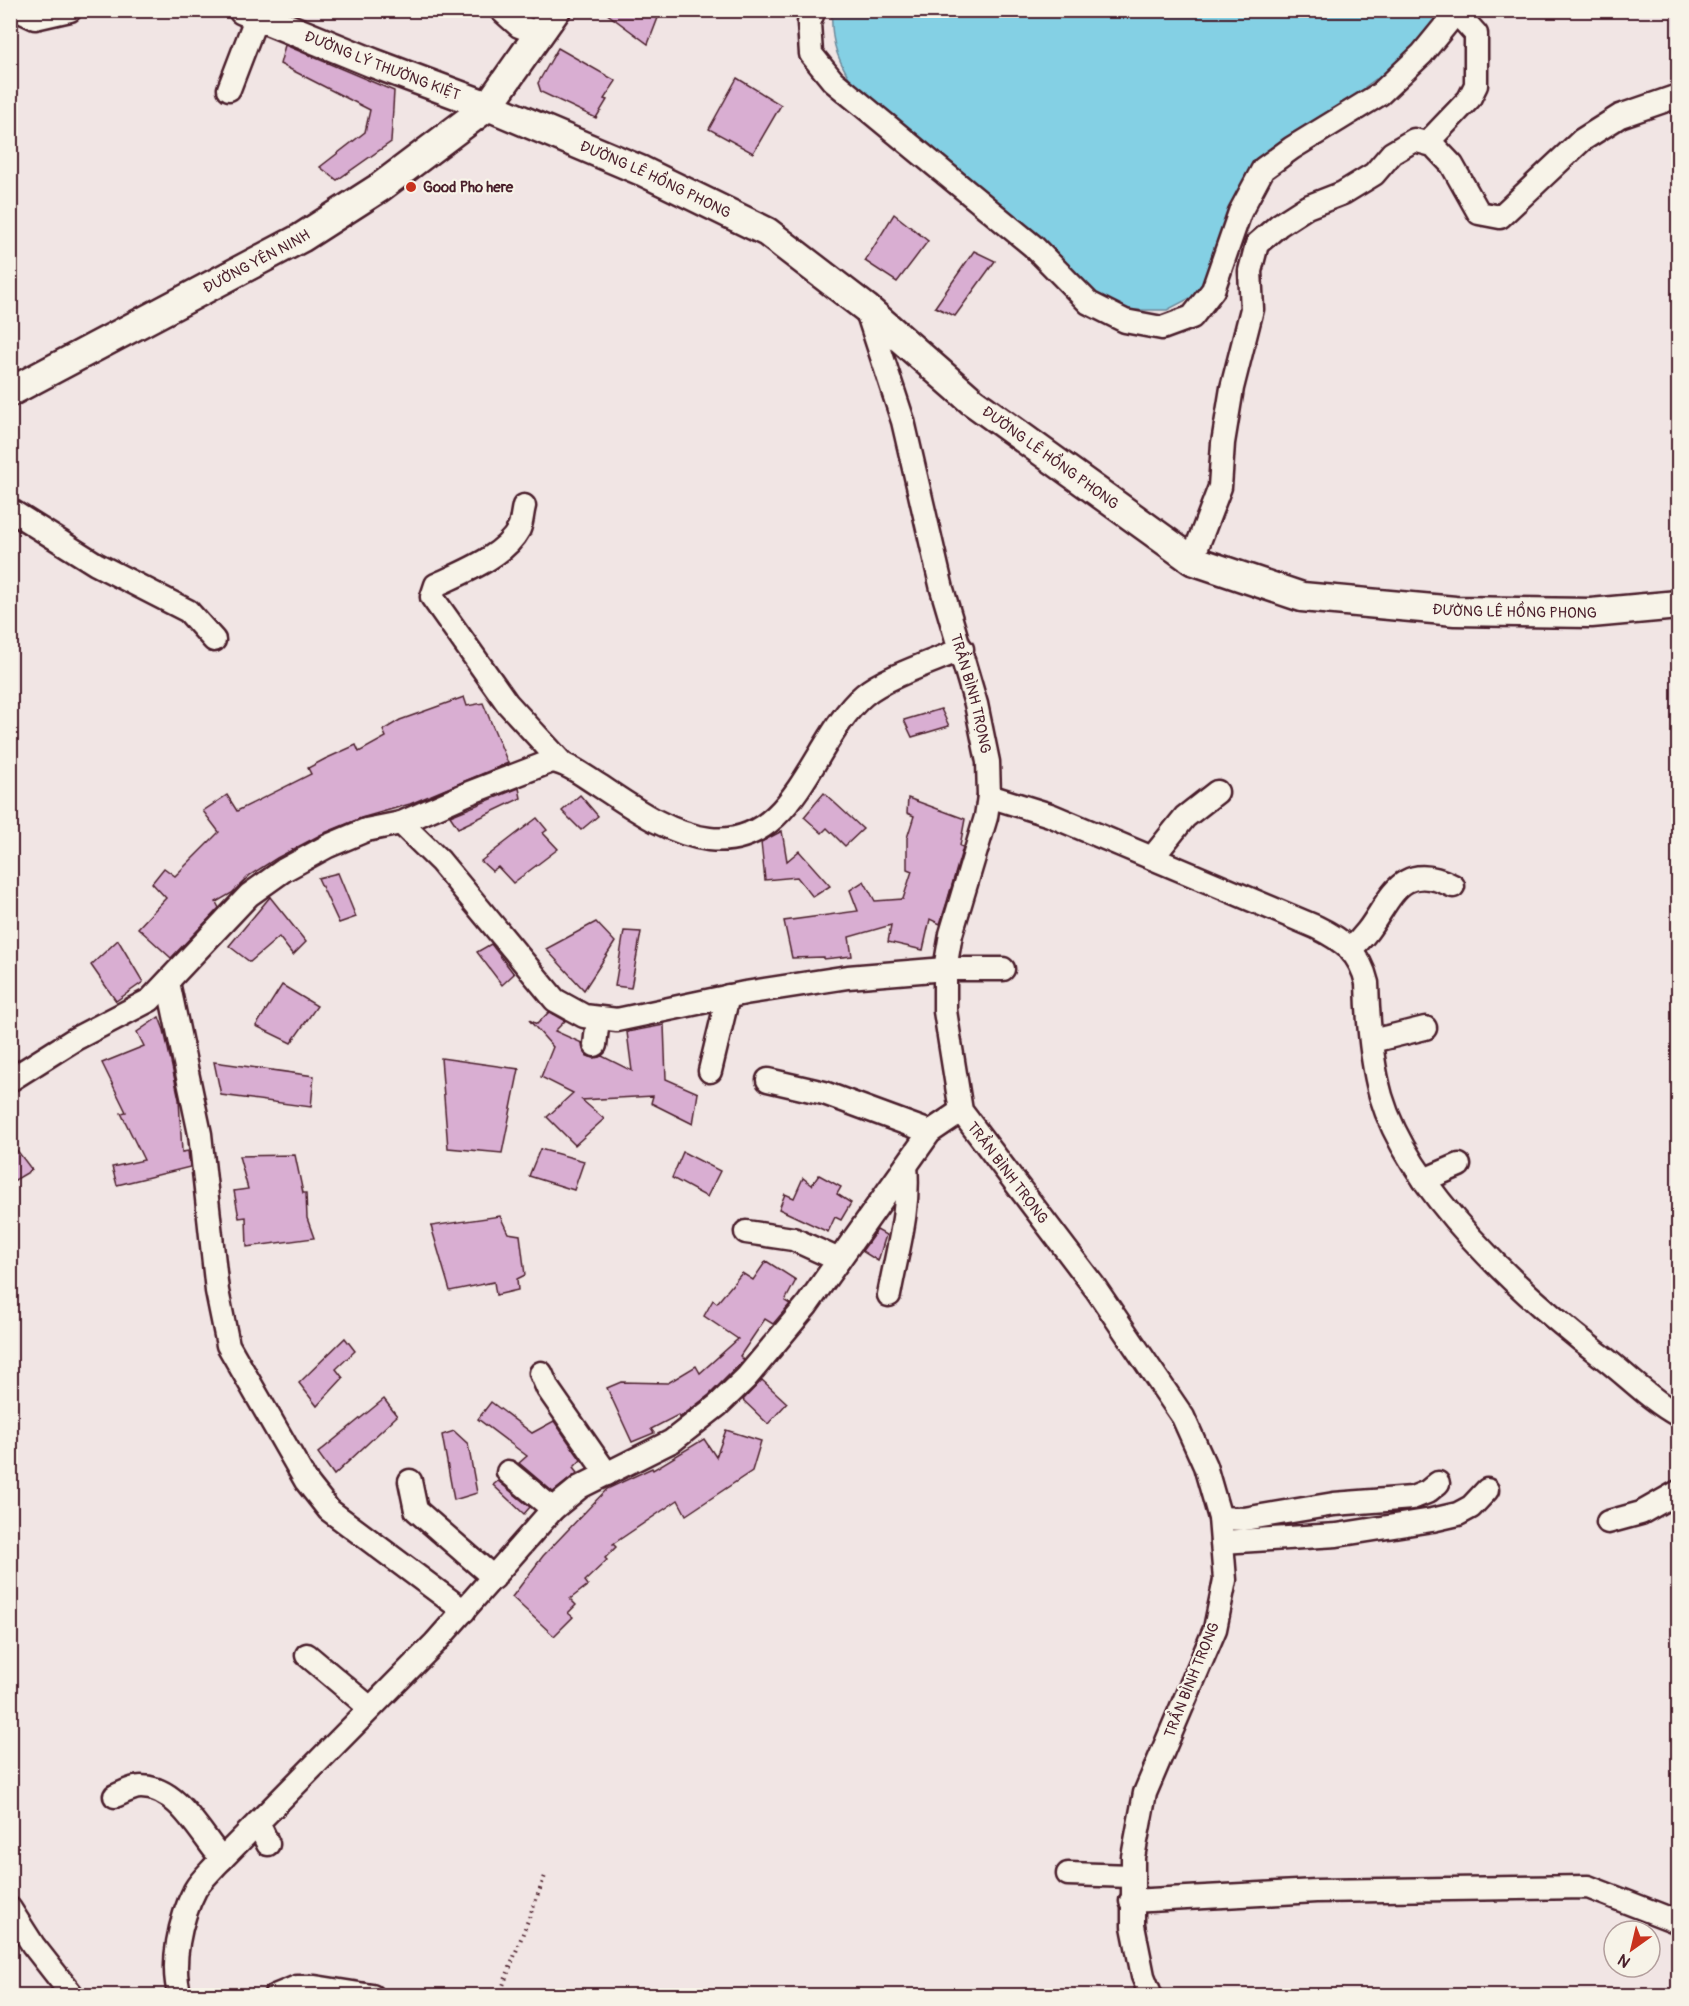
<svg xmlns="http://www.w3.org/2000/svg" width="1689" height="2006" font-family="Pangolin,sans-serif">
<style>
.water{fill:#84d0e4;stroke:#6d899a;stroke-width:1.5}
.building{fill:#d9aed2;stroke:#4a1f2b;stroke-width:1.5}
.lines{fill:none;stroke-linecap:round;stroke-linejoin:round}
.minor-casing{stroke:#4a1f2b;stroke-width:27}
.major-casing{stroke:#4a1f2b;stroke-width:33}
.path{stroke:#4a1f2b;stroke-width:4;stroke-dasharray:1.5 4.5;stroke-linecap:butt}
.minor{stroke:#f7f3e8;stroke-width:22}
.major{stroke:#f7f3e8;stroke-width:28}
.poi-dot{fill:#c8321e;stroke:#f7f3e8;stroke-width:2}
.labels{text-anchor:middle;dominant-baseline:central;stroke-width:4.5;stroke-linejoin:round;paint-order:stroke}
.street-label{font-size:15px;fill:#4a1f2b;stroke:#f7f3e8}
.poi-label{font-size:15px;font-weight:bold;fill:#4a1f2b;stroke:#f7f3e8;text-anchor:start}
</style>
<rect width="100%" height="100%" fill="#f1e5e4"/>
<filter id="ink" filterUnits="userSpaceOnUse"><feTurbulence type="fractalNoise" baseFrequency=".0167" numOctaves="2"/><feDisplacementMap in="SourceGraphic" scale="12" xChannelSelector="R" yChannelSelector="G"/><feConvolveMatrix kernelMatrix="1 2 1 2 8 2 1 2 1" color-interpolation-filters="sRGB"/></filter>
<g filter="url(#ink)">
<path class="water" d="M832,10L1453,11L1381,86L1376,79L1365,87L1368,94L1282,145L1244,179L1212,273L1194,296L1167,310H1133L1107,307L858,92C839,63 830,45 832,10Z"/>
<g class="building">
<polygon points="602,10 661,10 648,44"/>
<polygon points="285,45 394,91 391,142 337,180 320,167 365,132 370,110 280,64"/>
<polygon points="558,48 616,81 604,99 607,100 596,118 541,92 538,83"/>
<polygon points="737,78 781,105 753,153 709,129"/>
<polygon points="894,214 928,241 897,282 865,261"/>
<polygon points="974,251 995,261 955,316 935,307"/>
<polygon points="464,697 467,706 483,703 508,763 410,804 361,818 322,834 277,858 250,875 232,893 216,902 219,908 171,958 138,928 166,898 152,883 164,868 175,876 219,832 203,811 227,795 237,811 311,774 308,768 325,759 356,745 359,752 386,737 383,730 400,720"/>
<polygon points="941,709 949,726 912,737 904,720"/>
<polygon points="519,788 521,798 458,828 450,816"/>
<polygon points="824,793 863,829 845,846 827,828 822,833 804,817"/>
<polygon points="580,795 598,816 581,830 562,811"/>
<polygon points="908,798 965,819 960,846 963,847 947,902 940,924 930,919 923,950 888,942 891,925 849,937 852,956 824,959 824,957 792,958 784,921 858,911 850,890 864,881 875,901 903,899 912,871 907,869 907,838 914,816 907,813"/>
<polygon points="537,818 547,830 543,833 558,849 513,883 498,867 492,871 481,861"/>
<polygon points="782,831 787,861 799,851 830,886 813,897 797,877 765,880 761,842"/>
<polygon points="338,873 356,917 339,923 318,878"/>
<polygon points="270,897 306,942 293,955 279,937 250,962 229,946"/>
<polygon points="596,922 615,942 584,990 546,949"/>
<polygon points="624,931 641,932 631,988 615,986"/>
<polygon points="118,940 143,982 116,1001 91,965"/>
<polygon points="491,944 514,974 502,985 477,952"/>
<polygon points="282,985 317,1006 291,1043 256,1026"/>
<polygon points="549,1012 565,1021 555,1031 582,1043 587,1056 594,1058 602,1056 632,1071 627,1032 664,1025 666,1079 698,1093 693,1124 651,1103 653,1096 582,1100 604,1119 575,1145 547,1117 573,1093 541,1077 553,1047 529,1020 537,1024"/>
<polygon points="159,1017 164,1030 179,1099 182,1152 188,1151 190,1167 117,1185 112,1167 144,1160 121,1113 126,1112 102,1063 144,1046 137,1032"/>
<polygon points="441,1058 519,1069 502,1153 448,1148"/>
<polygon points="214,1062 314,1076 311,1107 221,1095"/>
<polygon points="10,1141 32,1170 10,1183"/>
<polygon points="540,1149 584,1161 574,1190 529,1176"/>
<polygon points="683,1152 720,1171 707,1197 672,1178"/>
<polygon points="295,1155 303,1193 306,1193 307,1218 314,1238 247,1247 246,1217 239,1218 234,1191 248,1189 239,1156"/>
<polygon points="819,1175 841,1187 837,1194 851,1203 841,1220 835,1217 828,1232 779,1209 785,1194 794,1198 803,1178 812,1185"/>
<polygon points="500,1216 508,1233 520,1235 525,1275 517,1279 518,1290 496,1295 494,1282 450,1291 431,1226"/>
<polygon points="877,1230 886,1235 878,1261 862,1251"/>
<polygon points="766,1261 796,1280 785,1301 790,1304 773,1324 765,1319 740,1356 744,1360 709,1395 679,1418 678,1415 651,1429 654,1433 632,1442 607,1388 621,1382 668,1383 696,1366 700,1373 738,1339 704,1316 713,1300 717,1303 742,1273 753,1280"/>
<polygon points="345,1338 355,1351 336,1369 343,1378 317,1406 299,1383"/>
<polygon points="762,1380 787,1403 768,1424 743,1400"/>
<polygon points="384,1399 397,1416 334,1475 318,1453"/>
<polygon points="491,1402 532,1433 554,1421 581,1460 573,1468 577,1473 553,1492 519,1463 527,1456 478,1419"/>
<polygon points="726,1430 761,1441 752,1471 686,1515 678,1500 613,1544 616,1547 605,1558 607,1560 585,1581 588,1585 570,1599 576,1605 568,1613 573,1617 554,1636 512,1597 543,1556 607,1489 652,1468 653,1470 704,1439 716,1457"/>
<polygon points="454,1431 468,1444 477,1493 454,1500 442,1435"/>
<polygon points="498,1481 530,1507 524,1514 493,1485"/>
</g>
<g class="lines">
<g class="minor-casing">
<g id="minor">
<polyline points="18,10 35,18 70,10"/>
<polyline points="501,10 519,26 540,34"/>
<polyline points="814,10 809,23 811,54 833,81 1033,246 1089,303 1125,321 1162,328 1192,317 1213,290 1240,212 1263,169 1292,148 1380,94 1422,54 1458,10"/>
<polyline points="229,89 257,16"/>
<polyline points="1427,143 1469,99 1476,85 1476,34 1457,13"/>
<path id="s1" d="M866,308L903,421L942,589L976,704L988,762L989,796L986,817L951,934L945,969V1011L961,1111L1096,1289L1183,1417L1205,1466L1220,1518L1225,1580L1215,1629L1145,1793L1133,1857V1926L1143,1976L1151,1996"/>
<path d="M524,506C522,513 522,522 519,529C504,557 463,572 436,585L432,597L507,703L562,763"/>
<polyline points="10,510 96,564 188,611 214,640"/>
<polyline points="1192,560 1220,487 1223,443 1232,388 1252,309 1250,271 1257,244 1279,225 1307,207 1343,193 1374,174 1392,153 1414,140 1433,145 1452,165 1479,213 1500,217 1582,140 1620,116 1678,96"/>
<path d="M989,796L1050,815L1316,927C1343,940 1360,953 1367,983C1368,1021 1371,1060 1381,1096C1409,1191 1522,1295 1599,1354C1625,1373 1650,1400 1678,1415"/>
<polyline points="401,823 440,861 555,1000 584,1016 617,1020 745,993 848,977 945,969 1003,969"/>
<polyline points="1152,858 1185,817 1217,792"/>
<path d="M1351,948C1390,918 1389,854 1453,886"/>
<polyline points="168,982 200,1134 217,1291 228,1345 306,1481 329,1510 464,1611"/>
<polyline points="1372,1041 1425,1028"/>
<polyline points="595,1045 598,1019"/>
<polyline points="710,1071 728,996"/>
<path d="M10,1080L75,1039L150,1000L249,895L284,870L328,846L366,830L401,823L469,793L552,761C570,764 585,777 600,786C633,808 669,834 709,839C795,849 813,738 864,695C885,677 935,661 962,649"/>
<polyline points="768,1080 824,1093 930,1132"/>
<polyline points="1424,1180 1459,1165"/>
<polyline points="746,1232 793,1239 839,1260"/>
<path d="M889,1295C897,1251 910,1210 906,1166"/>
<polyline points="541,1373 548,1389 607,1474"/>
<polyline points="508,1472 553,1509"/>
<polyline points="410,1481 416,1510 494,1578"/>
<polyline points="1220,1518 1244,1519 1334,1504 1412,1498 1427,1492 1438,1483"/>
<polyline points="1608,1522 1641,1513 1678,1492"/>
<polyline points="1222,1542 1337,1535 1432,1520 1458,1514 1471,1507 1487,1490"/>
<polyline points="307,1655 370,1708"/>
<path d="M115,1796C122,1793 133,1787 141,1787C178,1787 200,1834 222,1859"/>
<polyline points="258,1823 268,1844"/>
<polyline points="1068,1874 1132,1876"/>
<polyline points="1131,1901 1316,1891 1588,1887 1678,1922"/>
<polyline points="10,1909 33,1945 73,1996"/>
<path d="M180,1996C170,1964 180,1919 195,1890C200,1881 209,1873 216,1865L435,1643L553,1509L580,1487L672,1441L718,1405L746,1378L807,1305L930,1132L961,1111"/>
<polyline points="275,1996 297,1987 315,1987 372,1996"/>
</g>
</g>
<g class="major-casing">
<g id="major">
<path id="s2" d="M243,10L373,63L488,106L642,171L767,232L866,308L972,401L1192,560L1302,597L1455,611L1591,613L1678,605"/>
<path id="s3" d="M10,392L301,238L379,188L488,106L556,10"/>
</g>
</g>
<polyline class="path" points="499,1996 545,1876"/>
<use href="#minor" class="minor"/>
<use href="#major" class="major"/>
</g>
</g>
<circle class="poi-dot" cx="411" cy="187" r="6"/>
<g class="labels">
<g class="street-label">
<text stroke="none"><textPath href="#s2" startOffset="150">ĐƯỜNG LÝ THƯỜNG KIỆT</textPath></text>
<text stroke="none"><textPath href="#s2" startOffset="446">ĐƯỜNG LÊ HỒNG PHONG</textPath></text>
<text stroke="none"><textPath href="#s3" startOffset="279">ĐƯỜNG YÊN NINH</textPath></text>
<text stroke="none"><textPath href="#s2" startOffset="932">ĐƯỜNG LÊ HỒNG PHONG</textPath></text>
<text stroke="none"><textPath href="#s2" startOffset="1436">ĐƯỜNG LÊ HỒNG PHONG</textPath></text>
<text stroke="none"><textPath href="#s1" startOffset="400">TRẦN BÌNH TRỌNG</textPath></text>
<text stroke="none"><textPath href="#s1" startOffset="904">TRẦN BÌNH TRỌNG</textPath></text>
<text transform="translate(1192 1680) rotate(-68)">TRẦN BÌNH TRỌNG</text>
</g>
<g class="poi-label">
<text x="423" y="187">Good Pho here</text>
</g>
</g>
<rect width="1689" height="2006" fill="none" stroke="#f7f3e8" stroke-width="36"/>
<rect x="18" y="18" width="1653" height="1970" fill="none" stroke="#4a1f2b" stroke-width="2" filter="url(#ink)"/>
<g transform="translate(1632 1949) rotate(214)"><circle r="28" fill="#f7f3e8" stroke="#b29e9c" stroke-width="1.5"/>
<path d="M0-4.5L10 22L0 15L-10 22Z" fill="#c8321e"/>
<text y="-9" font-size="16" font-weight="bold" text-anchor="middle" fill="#4a1f2b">N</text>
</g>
</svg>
